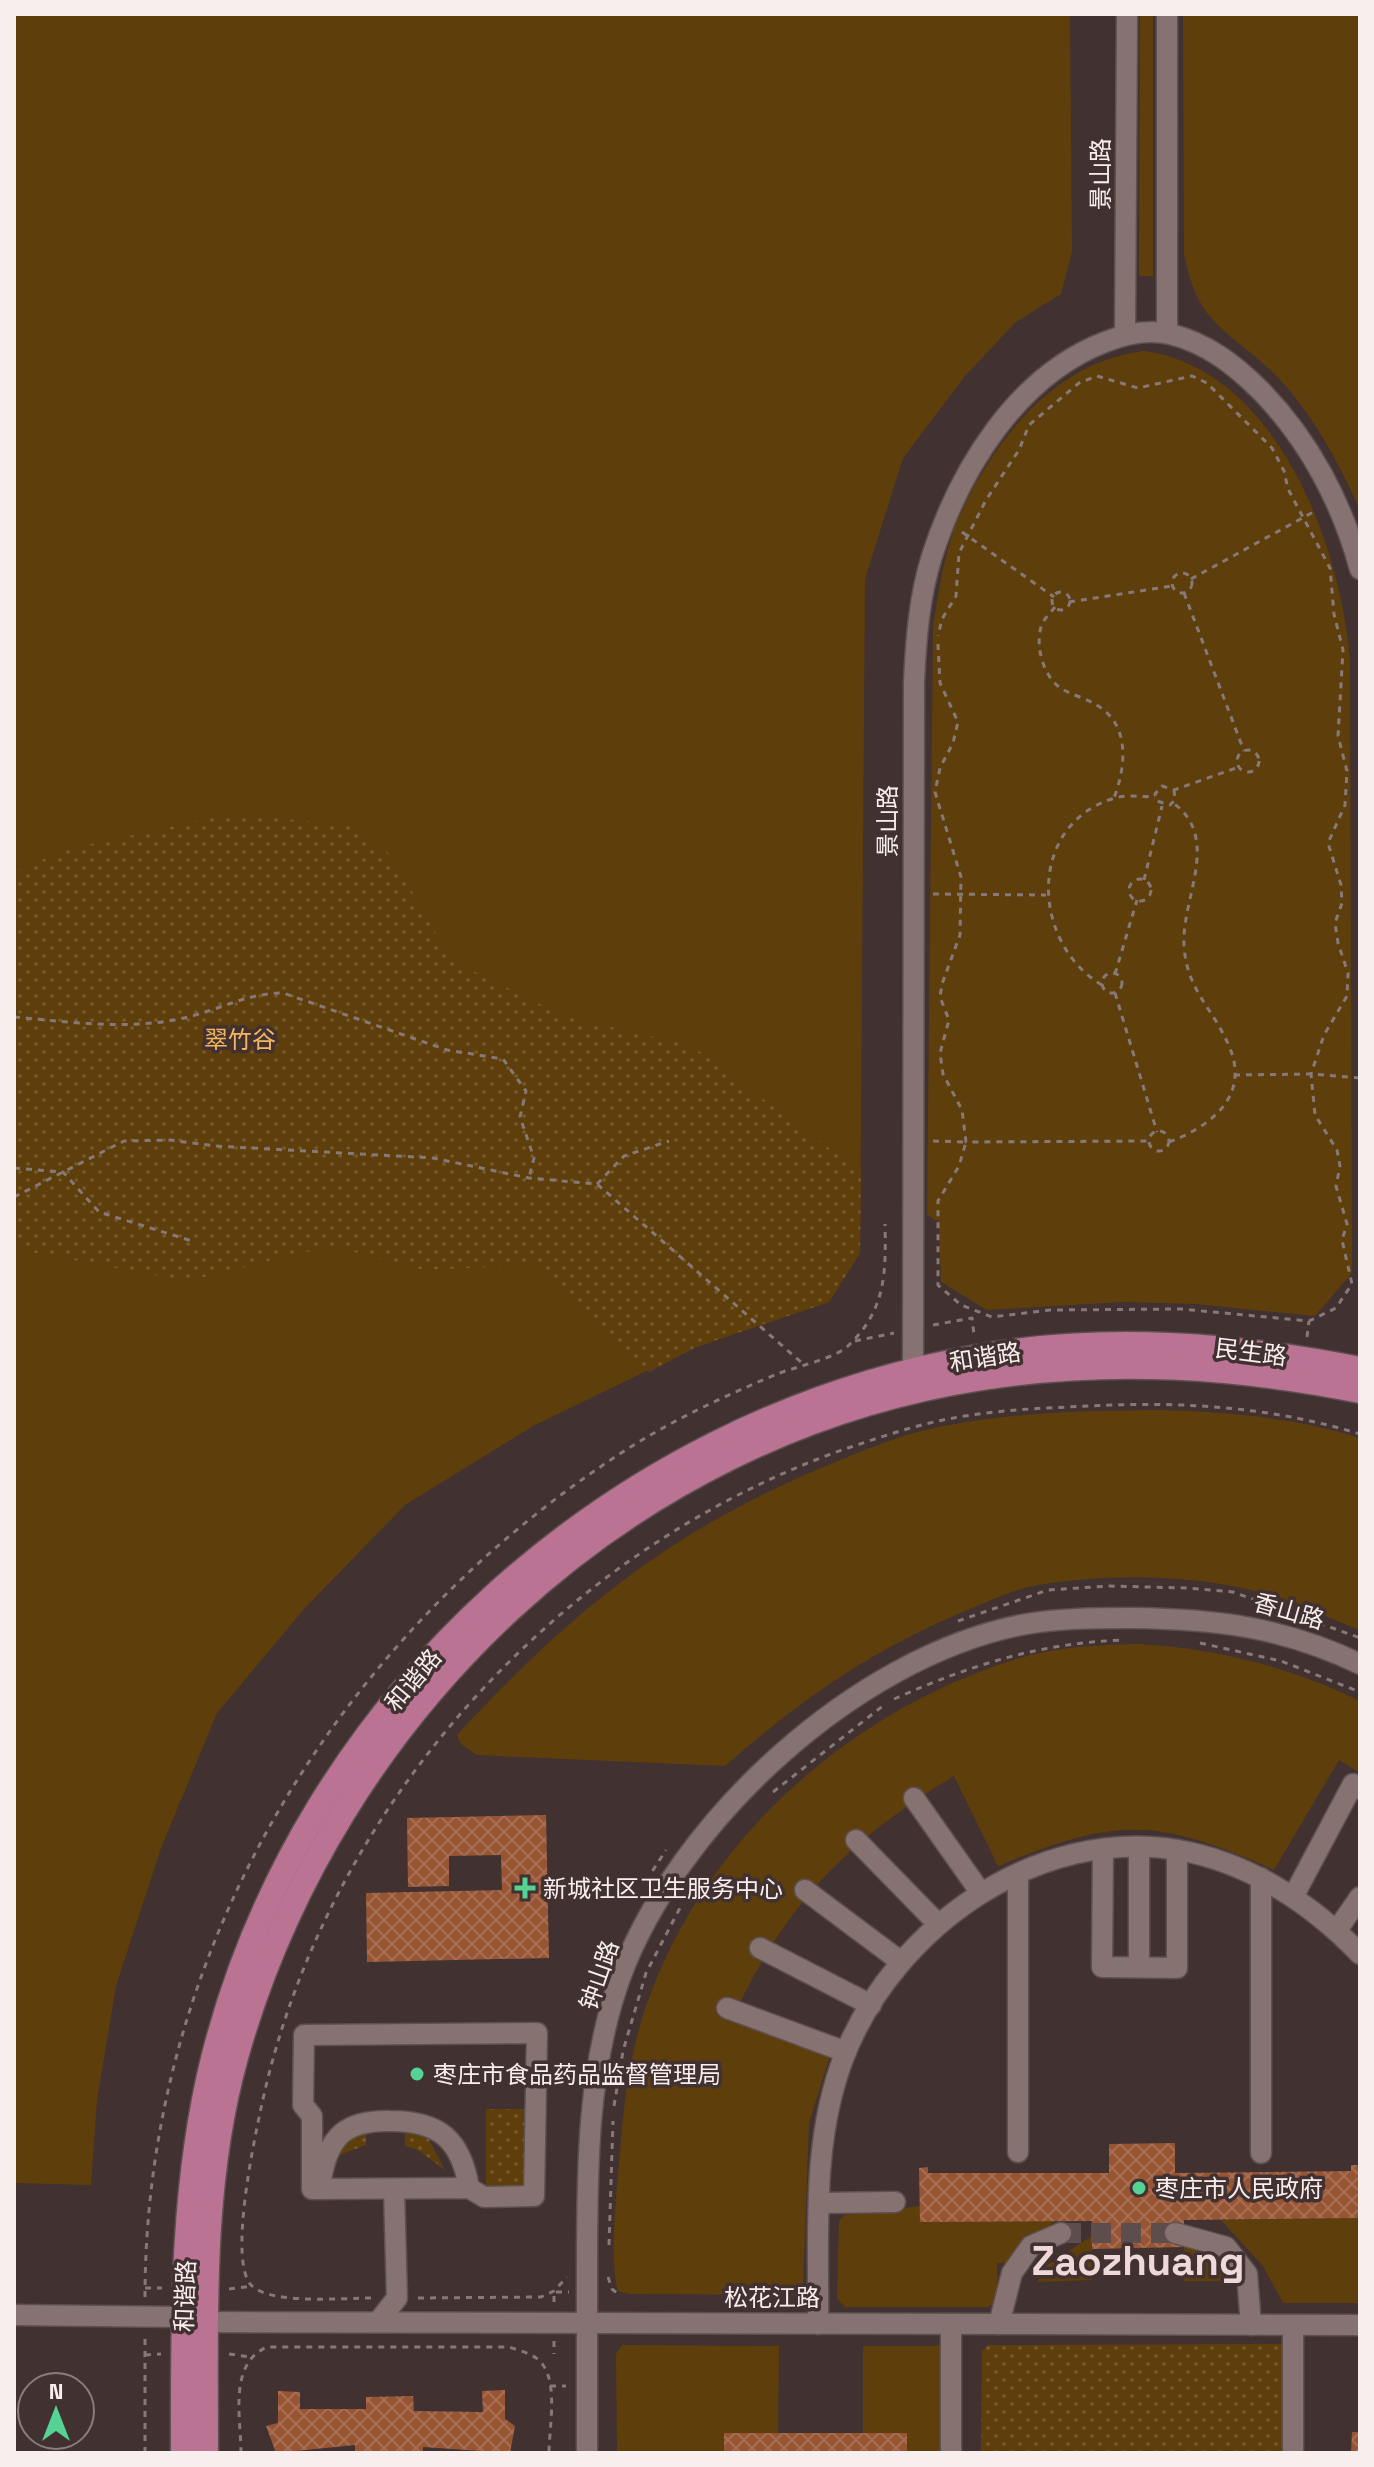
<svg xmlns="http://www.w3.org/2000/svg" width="1374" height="2467" font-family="'Space Grotesk','Noto Sans SC',sans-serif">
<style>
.green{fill:#5e3f0b}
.park{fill:url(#park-dots)}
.building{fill:url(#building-cross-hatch)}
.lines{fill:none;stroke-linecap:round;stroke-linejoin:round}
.minor-tunnel{stroke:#5d4d4d;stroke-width:20;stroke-dasharray:20 10;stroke-linecap:butt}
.minor-casing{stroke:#5e5050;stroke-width:23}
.major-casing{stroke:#5e5050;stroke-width:27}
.path{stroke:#877979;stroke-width:3;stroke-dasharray:6 6;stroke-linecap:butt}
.minor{stroke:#857271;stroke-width:20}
.major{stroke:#ba7392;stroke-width:24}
.poi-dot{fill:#54d395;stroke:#413131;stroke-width:3}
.labels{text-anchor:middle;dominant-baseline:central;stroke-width:7;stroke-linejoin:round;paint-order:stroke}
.street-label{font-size:24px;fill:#f9eeee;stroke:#413131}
.park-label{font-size:24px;fill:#f6b75c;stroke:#413131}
.poi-label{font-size:24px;fill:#f9eeee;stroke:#413131;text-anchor:start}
.town-label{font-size:40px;font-weight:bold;fill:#eed8d8;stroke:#413131}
</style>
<defs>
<pattern id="park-dots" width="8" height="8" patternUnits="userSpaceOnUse" patternTransform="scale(2)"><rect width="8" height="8" fill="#5e3f0b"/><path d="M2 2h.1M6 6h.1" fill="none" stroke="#765b2f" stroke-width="1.8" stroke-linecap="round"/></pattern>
<pattern id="building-cross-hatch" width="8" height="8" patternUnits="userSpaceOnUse" patternTransform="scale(2)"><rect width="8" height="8" fill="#985534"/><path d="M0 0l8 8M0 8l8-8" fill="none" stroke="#a76e52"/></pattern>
</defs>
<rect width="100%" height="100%" fill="#413131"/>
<g class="green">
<polygon points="14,14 1070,14 1072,252 1061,294 1016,322 965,376 903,458 865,579 860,1253 829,1302 696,1347 533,1426 405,1505 305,1608 217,1713 161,1848 116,1986 97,2100 91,2185 14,2183"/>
<polygon points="1140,14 1153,14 1153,276 1139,276"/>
<path d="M1183,14H1360V510C1340,465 1316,420 1283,383C1236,331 1199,333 1184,254Z"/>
<path d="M1145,351C1276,370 1340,543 1350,658L1352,1273L1315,1316L1196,1304L1123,1302L987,1310L941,1282L939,1222L927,1215L933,626C939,591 944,552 958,519C994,440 1054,361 1145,351Z"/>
<path d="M1159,1410C1227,1412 1294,1417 1360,1438V1630C1328,1618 1296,1602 1263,1593C1192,1574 1105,1573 1033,1586C1012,1590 990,1601 970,1609C873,1649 804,1697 725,1766L477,1755L461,1744L457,1735C568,1615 668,1532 821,1468C852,1455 885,1441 918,1432C996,1412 1079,1411 1159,1410Z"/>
<path d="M1138,1644C1214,1648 1291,1667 1360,1701V1773L1339,1760L1274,1870C1156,1817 1117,1817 998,1866L954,1776C846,1842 787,1902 733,2017L830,2056L809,2123L803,2289L799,2295L629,2294L618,2291C609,2259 617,2187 620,2152C624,2100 630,2048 649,1998C708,1837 850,1712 1013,1660C1053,1647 1096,1645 1138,1644Z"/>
<polygon points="1360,2202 1360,2303 1283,2303 1263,2266 1221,2220 1359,2218"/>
<polygon points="920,2206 920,2222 1054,2221 1019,2263 997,2263 998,2301 988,2307 845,2307 837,2298 839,2221 845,2215"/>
<polygon points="1092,2236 1092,2280 1037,2282 1047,2265"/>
<polygon points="1184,2236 1229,2263 1243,2281 1184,2281"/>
<polygon points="622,2345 779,2346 778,2433 724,2433 724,2453 617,2453 616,2354"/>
<polygon points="863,2346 949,2346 949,2453 907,2453 906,2433 863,2433"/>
</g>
<g class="park">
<polygon points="230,814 350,825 391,855 451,960 564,1016 692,1046 861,1172 860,1253 829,1302 696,1347 649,1372 532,1265 424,1270 331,1246 187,1281 14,1249 14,872 64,850"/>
<polygon points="486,2109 527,2109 528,2186 486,2186"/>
<polygon points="366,2128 366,2145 342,2154 329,2166 339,2145"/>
<polygon points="405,2130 428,2138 445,2170 418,2150 405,2146"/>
<polygon points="1285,2344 1292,2453 981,2453 982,2351 988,2345"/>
</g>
<g class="building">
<polygon points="546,1815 549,1958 367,1962 366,1893 502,1890 501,1855 449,1856 449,1886 408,1887 407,1818"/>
<polygon points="1175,2143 1175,2173 1351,2171 1351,2165 1359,2165 1360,2218 1184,2220 1184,2247 1092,2249 1092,2221 920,2222 919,2168 928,2167 928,2173 1109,2173 1109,2144"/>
<polygon points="505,2390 505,2419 515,2426 510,2453 423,2447 423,2453 355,2453 355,2445 276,2453 266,2426 278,2423 278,2391 300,2392 300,2409 366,2409 366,2397 413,2396 414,2411 483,2412 482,2391"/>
<polygon points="1352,2432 1360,2432 1360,2453 1351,2453"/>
<rect x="724" y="2433" width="183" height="20"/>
</g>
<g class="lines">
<polyline class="minor-tunnel" points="1061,2233 1175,2233"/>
<g class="minor-casing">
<g id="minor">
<polyline points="1167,14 1167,333"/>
<polyline points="1125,334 1127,14"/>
<path d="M913,1388L914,682C916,640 919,597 932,556C960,469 1017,376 1105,342C1125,334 1149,329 1170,334C1207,343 1235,365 1261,391C1309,440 1342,503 1360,569"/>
<polyline points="914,1798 981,1893"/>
<polyline points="856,1840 938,1924"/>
<polyline points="1103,1851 1102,1967 1177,1968 1177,1850"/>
<polyline points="1018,1874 1018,2152"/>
<polyline points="1261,1878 1261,2153"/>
<polyline points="805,1890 900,1961"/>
<polyline points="1293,1897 1353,1784 1360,1789"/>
<polyline points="1337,1930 1360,1897"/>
<polyline points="760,1948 871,2005"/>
<polyline points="1139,1967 1139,1848"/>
<polyline points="727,2008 846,2052"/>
<polygon points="537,2033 534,2196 484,2197 469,2188 312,2189 312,2116 303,2105 304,2035"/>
<path d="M321,2180C328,2136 346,2120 390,2121C439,2121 461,2139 469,2188"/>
<polyline points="819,2203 895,2202"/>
<polyline points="1175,2233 1226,2247 1247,2274 1251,2325"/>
<polyline points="14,2315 184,2317"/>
<polyline points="192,2322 1360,2325"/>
<polyline points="378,2322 397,2298 394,2189"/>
<path d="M818,2324C819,2233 811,2139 845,2054C896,1927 1038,1826 1178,1850C1248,1862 1311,1903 1360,1954"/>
<polyline points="951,2324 951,2453"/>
<polyline points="999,2324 1012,2273 1031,2246 1061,2233"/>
<path d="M587,2453C587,2391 587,2328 587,2266C587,2170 587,2070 620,1978C678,1821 855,1658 1021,1625C1058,1618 1095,1618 1132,1618C1216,1619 1283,1627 1360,1664"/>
<polyline points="1293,2453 1293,2325"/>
</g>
</g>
<g class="major-casing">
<g id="major">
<path d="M183,2453C183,2321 181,2188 213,2059C303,1700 613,1421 976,1357C1104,1334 1233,1344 1360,1369"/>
<path d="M206,2453C206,2321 200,2186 236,2057C333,1712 623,1433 983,1378C1110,1358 1234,1366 1360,1391"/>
</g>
</g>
<g class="path">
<polyline points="962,532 1054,597"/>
<circle cx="1182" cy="583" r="10"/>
<polyline points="1191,579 1317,510"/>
<circle cx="1061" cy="601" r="9"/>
<polyline points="1184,593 1244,751"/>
<polyline points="1069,602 1172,586"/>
<path d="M1055,607C1050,613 1043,620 1041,627C1035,647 1044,678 1062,689C1072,695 1085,698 1095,704C1131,724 1126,766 1114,798"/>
<polyline points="938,644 940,683 958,722 953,743 940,768 935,792 961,877 960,935 942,984 940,997 949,1020 940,1053 943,1074 962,1110 966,1142 1150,1141"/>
<circle cx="1248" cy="761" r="11"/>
<polyline points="1174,790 1175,800 1170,805 1157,801 1155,794 1162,786 1174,790 1239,767"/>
<circle cx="1140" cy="890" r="11"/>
<polyline points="1144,880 1162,806"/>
<polyline points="933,894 1046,895"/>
<circle cx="1112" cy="983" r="10"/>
<polyline points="1115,974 1137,900"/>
<path d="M1102,985C1031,943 1027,826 1112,799C1125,794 1142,797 1155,797"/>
<polyline points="1115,993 1157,1132"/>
<path d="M14,1017C71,1022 132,1031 188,1017C221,1009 248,993 283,993L447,1050L503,1059L526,1091L520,1117L534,1158L529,1178"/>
<polyline points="1234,1075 1311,1074 1360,1078"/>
<circle cx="1159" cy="1141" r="10"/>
<polyline points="933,1141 966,1142 959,1166 938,1201 938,1285 961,1305 992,1317 1050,1310 1181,1309 1309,1321 1336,1308 1352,1284 1342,1240 1347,1224 1336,1186 1340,1166 1337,1150 1315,1115 1311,1074 1324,1035 1347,996 1348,973 1338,943 1335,923 1342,903 1341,885 1328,843 1345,805 1347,771 1338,736 1343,650 1334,614 1330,568 1288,489 1284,471 1272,448 1207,383 1192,376 1138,388 1097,376 1079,383 1029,425 1019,450 986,500 959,553 956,596 942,619 938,636"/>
<path d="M1169,1142C1210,1127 1251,1096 1229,1046C1213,1008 1187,991 1184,946C1181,899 1222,838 1173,803"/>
<polyline points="14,1168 63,1172 99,1212 192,1241"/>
<polyline points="597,1184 624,1156 669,1141"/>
<polyline points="14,1197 124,1141 170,1140 215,1146 433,1158 529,1178 597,1184 802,1363"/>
<polyline points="933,1325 972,1318 974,1335"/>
<polyline points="1307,1337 1309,1321"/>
<polyline points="855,1341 894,1333"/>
<polyline points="958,1621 1048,1590 1109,1586 1186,1588 1233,1592 1360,1638"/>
<polyline points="1200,1643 1281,1661 1360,1692"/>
<path d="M894,1699C971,1665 1039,1643 1124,1640"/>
<polyline points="773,1792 884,1705"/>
<polyline points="646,1881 666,1850"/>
<polyline points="614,2106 623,2051 646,1973 681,1906"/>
<polyline points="609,2245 613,2121"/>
<polyline points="608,2277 612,2289 619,2295"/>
<polyline points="145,2288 162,2288"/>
<polyline points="229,2289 252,2286"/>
<path d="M145,2297C145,1956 332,1643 615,1457C666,1423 720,1398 777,1374C795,1367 836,1358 848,1346C886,1310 886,1273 885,1224"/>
<path d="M371,2298C343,2298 270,2305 251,2285C229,2261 253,2146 260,2113C321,1813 555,1552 842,1450C875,1439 909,1427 943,1420C991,1410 1042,1408 1091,1406C1183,1401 1272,1407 1360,1434"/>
<polyline points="418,2298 541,2297 554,2291 567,2277"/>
<polyline points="554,2302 554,2292 569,2292"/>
<polyline points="554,2341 554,2354"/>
<polyline points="229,2354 250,2357"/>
<polyline points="145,2355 161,2354"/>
<polyline points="550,2386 566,2386"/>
<polyline points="145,2453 145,2337"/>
<path d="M241,2453C241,2418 228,2364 267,2347H509C520,2351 536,2354 543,2365C558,2386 549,2429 549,2453"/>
</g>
<use href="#minor" class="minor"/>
<use href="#major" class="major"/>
</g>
<g class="poi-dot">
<path d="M521 1876h8v8h8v8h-8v8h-8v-8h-8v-8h8z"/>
<circle cx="417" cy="2074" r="8"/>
<circle cx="1139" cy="2188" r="8"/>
</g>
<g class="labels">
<g class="street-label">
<text transform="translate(1100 174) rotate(-90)">景山路</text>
<text transform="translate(887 821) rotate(-90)">景山路</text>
<text transform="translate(1251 1352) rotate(7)">民生路</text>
<text transform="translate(985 1357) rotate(-9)">和谐路</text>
<text transform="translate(1289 1611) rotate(16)">香山路</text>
<text transform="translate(413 1680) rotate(-50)">和谐路</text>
<text transform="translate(599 1975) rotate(-71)">钟山路</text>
<text transform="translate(185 2296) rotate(-88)">和谐路</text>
<text x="772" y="2297">松花江路</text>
</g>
<g class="park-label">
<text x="240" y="1039">翠竹谷</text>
</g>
<g class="poi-label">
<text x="543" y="1888">新城社区卫生服务中心</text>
<text x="433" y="2074">枣庄市食品药品监督管理局</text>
<text x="1155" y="2188">枣庄市人民政府</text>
</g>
<g class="town-label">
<text x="1138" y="2261">Zaozhuang</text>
</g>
</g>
<rect width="1374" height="2467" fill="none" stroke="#f9eeee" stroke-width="32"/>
<g transform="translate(56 2411)"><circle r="38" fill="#413131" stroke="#8b7d7d" stroke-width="2"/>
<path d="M0-6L14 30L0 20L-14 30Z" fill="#54d395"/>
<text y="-12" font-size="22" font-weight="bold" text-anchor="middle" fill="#f9eeee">N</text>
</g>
</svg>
